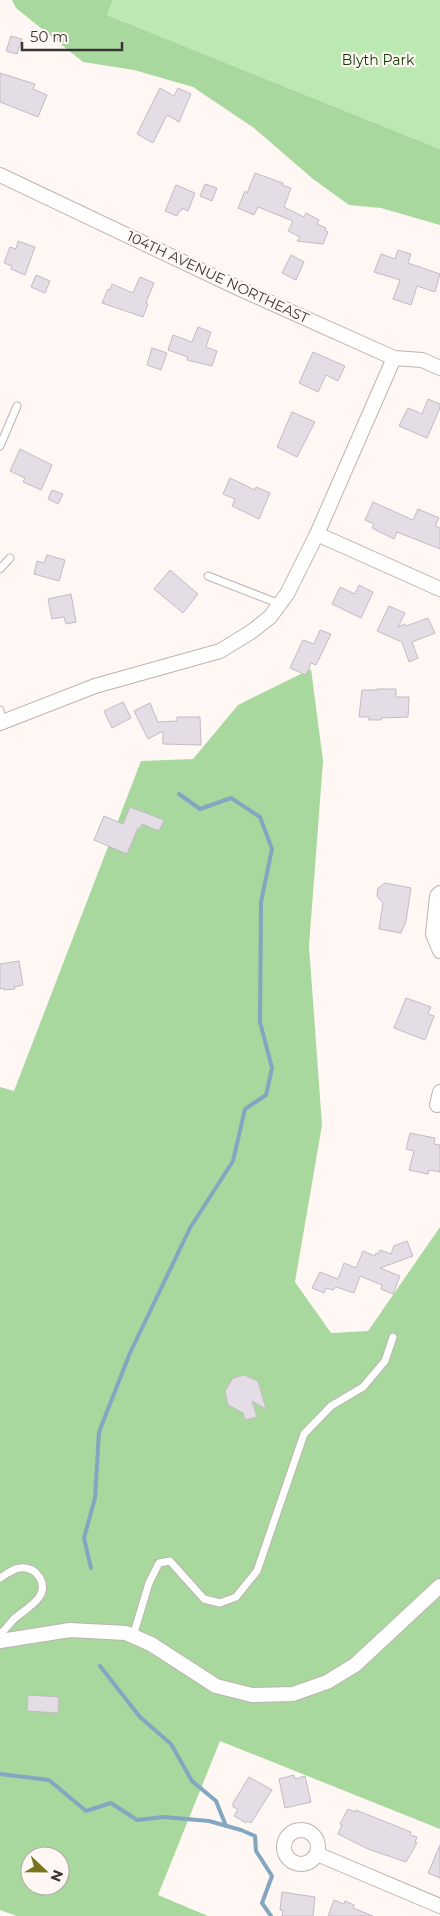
<svg xmlns="http://www.w3.org/2000/svg" width="440" height="1916" font-family="Montserrat,sans-serif">
<style>
.green{fill:#bce9b2}
.forest{fill:#a9d89e;fill-rule:evenodd}
.lines{fill:none;stroke-linecap:round;stroke-linejoin:round}
.stream{stroke:#83a7c1;stroke-width:4}
.building{fill:#e5dde5;stroke:#c2bbc3}
.service-casing{stroke:#bdb3af;stroke-width:9}
.minor-casing{stroke:#bdb3af;stroke-width:16}
.service{stroke:#fff;stroke-width:7}
.minor{stroke:#fff;stroke-width:14}
.labels{text-anchor:middle;dominant-baseline:central;stroke-width:4.5;stroke-linejoin:round;paint-order:stroke}
.park-label{font-size:14px;fill:#0d3b00;stroke:#fef7f4}
.street-label{font-size:14px;fill:#393534;stroke:#fef7f4}
</style>
<rect width="100%" height="100%" fill="#fef7f4"/>
<polygon class="green" points="113,0 440,0 440,149 107,15"/>
<g class="forest">
<polygon points="12,0 113,0 107,15 440,149 440,225 381,208 349,205 313,179 254,128 193,87 134,70 83,62 16,8"/>
<path d="M311,669L323,761L309,946L322,1125L295,1282L331,1333L368,1331L440,1227V1829L220,1741L158,1895L208,1916H17L0,1910V1087L14,1091L141,761L193,759L238,705ZM30,1856H60V1886H30Z"/>
</g>
<g class="lines">
<g class="stream">
<polyline points="91,1568 84,1538 95,1498 99,1432 130,1353 190,1228 233,1161 245,1109 266,1095 272,1068 260,1022 261,902 272,849 260,817 231,798 200,809 179,794"/>
<polyline points="100,1666 140,1717 171,1744 192,1781 216,1801 226,1826"/>
<polyline points="0,1774 49,1780 86,1811 111,1803 137,1820 164,1817 209,1821 241,1830 255,1836 256,1851 272,1876 262,1903 271,1916"/>
</g>
</g>
<g class="building">
<polygon points="11,36 22,39 17,54 6,51"/>
<polygon points="0,73 35,84 33,89 47,95 38,117 0,102"/>
<polygon points="160,88 174,96 178,88 191,94 179,122 167,115 153,143 137,134"/>
<polygon points="255,173 283,183 282,185 291,188 284,207 304,217 306,213 319,220 317,224 326,228 325,230 328,232 323,244 297,241 300,237 288,231 293,221 258,207 254,215 238,208 245,191 247,193"/>
<polygon points="205,184 217,188 212,201 200,196"/>
<polygon points="176,185 195,193 188,211 182,208 182,210 180,210 177,216 165,211"/>
<polygon points="18,241 35,247 25,275 11,269 12,266 4,263 10,247 16,249"/>
<polygon points="398,250 411,254 408,263 440,274 435,292 417,286 411,305 393,299 400,280 374,272 381,254 395,259"/>
<polygon points="291,255 304,262 296,280 282,273"/>
<polygon points="36,275 50,281 45,293 31,287"/>
<polygon points="140,277 154,283 146,303 148,304 143,317 102,303 108,289 110,290 112,284 133,293"/>
<polygon points="198,327 211,332 206,347 217,351 212,366 187,360 188,357 168,350 173,335 192,342"/>
<polygon points="152,348 167,353 161,370 147,365"/>
<polygon points="313,352 345,366 338,381 326,375 318,392 299,383"/>
<polygon points="428,399 440,404 440,408 427,438 399,426 408,408 422,414"/>
<polygon points="292,412 315,422 297,457 277,447"/>
<polygon points="20,449 52,465 41,490 23,482 25,478 10,471"/>
<polygon points="230,478 255,490 256,487 270,493 259,519 232,506 235,499 223,494"/>
<polygon points="52,490 63,494 58,504 48,499"/>
<polygon points="373,502 413,520 418,509 439,518 435,526 440,528 440,549 397,532 394,539 372,528 374,524 365,520"/>
<polygon points="47,555 65,560 59,581 34,574 37,561 44,563"/>
<polygon points="170,570 198,594 183,613 154,589"/>
<polygon points="359,585 373,592 361,618 332,604 340,587 355,594"/>
<polygon points="71,594 76,622 66,624 64,617 52,619 48,599"/>
<polygon points="389,606 405,613 398,627 405,624 406,626 428,618 435,633 412,642 418,658 409,662 402,642 377,631"/>
<polygon points="320,630 331,634 316,665 311,663 306,675 290,668 303,640 314,644"/>
<polygon points="377,689 396,689 396,697 409,697 408,717 381,718 381,720 369,720 369,717 359,717 362,690 377,690"/>
<polygon points="123,702 131,718 112,728 104,711"/>
<polygon points="150,703 158,722 177,721 177,717 200,717 201,745 163,744 163,731 148,739 134,711"/>
<polygon points="130,807 164,820 159,831 142,824 140,828 138,828 127,854 94,840 104,816 123,824"/>
<polygon points="385,883 411,888 406,921 401,933 379,929 383,903 377,896 378,888"/>
<polygon points="19,961 23,985 14,987 15,989 4,990 3,988 0,989 0,964"/>
<polygon points="406,998 431,1007 428,1014 434,1016 425,1040 394,1028"/>
<polygon points="410,1133 435,1138 434,1144 440,1145 440,1172 429,1170 428,1174 409,1170 414,1151 406,1149"/>
<polygon points="407,1241 413,1256 380,1268 400,1276 393,1294 381,1289 382,1285 360,1276 354,1293 336,1287 333,1290 326,1288 324,1293 312,1288 320,1272 338,1279 344,1263 356,1268 363,1251 375,1256 376,1253 378,1254 380,1250 391,1254 394,1246"/>
<polygon points="244,1375 258,1381 266,1409 252,1401 257,1417 245,1420 243,1413 228,1405 225,1391 233,1378"/>
<polygon points="28,1695 59,1697 58,1713 27,1711"/>
<polygon points="294,1775 295,1779 305,1776 311,1802 285,1808 279,1779"/>
<polygon points="249,1777 272,1790 251,1823 247,1821 246,1823 234,1816 238,1809 233,1807 233,1803"/>
<polygon points="348,1809 355,1812 356,1810 411,1832 410,1835 417,1837 415,1842 417,1843 406,1862 368,1849 338,1834 342,1825 340,1824"/>
<polygon points="440,1845 440,1878 428,1873"/>
<polygon points="282,1892 315,1897 313,1916 282,1916 283,1910 280,1910"/>
<polygon points="334,1900 344,1904 345,1901 354,1905 353,1908 373,1916 328,1916"/>
</g>
<g class="lines">
<g class="service-casing">
<g id="service">
<polyline points="0,446 17,406"/>
<polyline points="0,569 10,558"/>
<polyline points="208,576 280,604"/>
<polyline points="0,710 2,722"/>
<path d="M0,1578C11,1571 20,1564 32,1570C36,1572 37,1574 40,1578C51,1598 24,1609 13,1620C9,1625 4,1630 0,1635"/>
<polyline points="133,1636 149,1583 159,1563 170,1561 204,1599 220,1603 236,1597 257,1571 304,1434 331,1406 363,1387 385,1361 393,1337"/>
</g>
</g>
<g class="minor-casing">
<g id="minor">
<polyline points="0,175 238,288 394,358 422,360 440,368"/>
<polyline points="317,534 440,589"/>
<polyline points="0,723 95,686 220,651 251,632 270,617 287,594 317,534 394,358"/>
<polyline points="440,893 437,896 433,934 440,951"/>
<polyline points="437,1105 440,1092"/>
<polyline points="0,1641 70,1630 126,1633 151,1644 216,1686 252,1695 293,1694 327,1682 355,1665 440,1586"/>
<circle cx="301" cy="1847" r="17"/>
<polyline points="317,1854 440,1906"/>
</g>
</g>
<use href="#service" class="service"/>
<use href="#minor" class="minor"/>
</g>
<g class="labels">
<g class="park-label">
<text x="378" y="60">Blyth Park</text>
</g>
<g class="street-label">
<text transform="translate(218 277) rotate(25)">104TH AVENUE NORTHEAST</text>
</g>
</g>
<g transform="translate(45 1871) rotate(112)"><circle r="24" fill="#fef7f4" stroke="#afa9a7"/>
<path d="M0-4L9 19L0 12L-9 19Z" fill="#78751a"/>
<text y="-8" font-size="14" font-weight="bold" text-anchor="middle" fill="#393534">N</text>
</g>
<path d="M22 42v8h100v-8" fill="none" stroke="#393534" stroke-width="2.5"/>
<text x="30" y="42" font-size="15" fill="#393534" stroke="#fef7f4" stroke-width="4" paint-order="stroke">50 m</text>
</svg>
